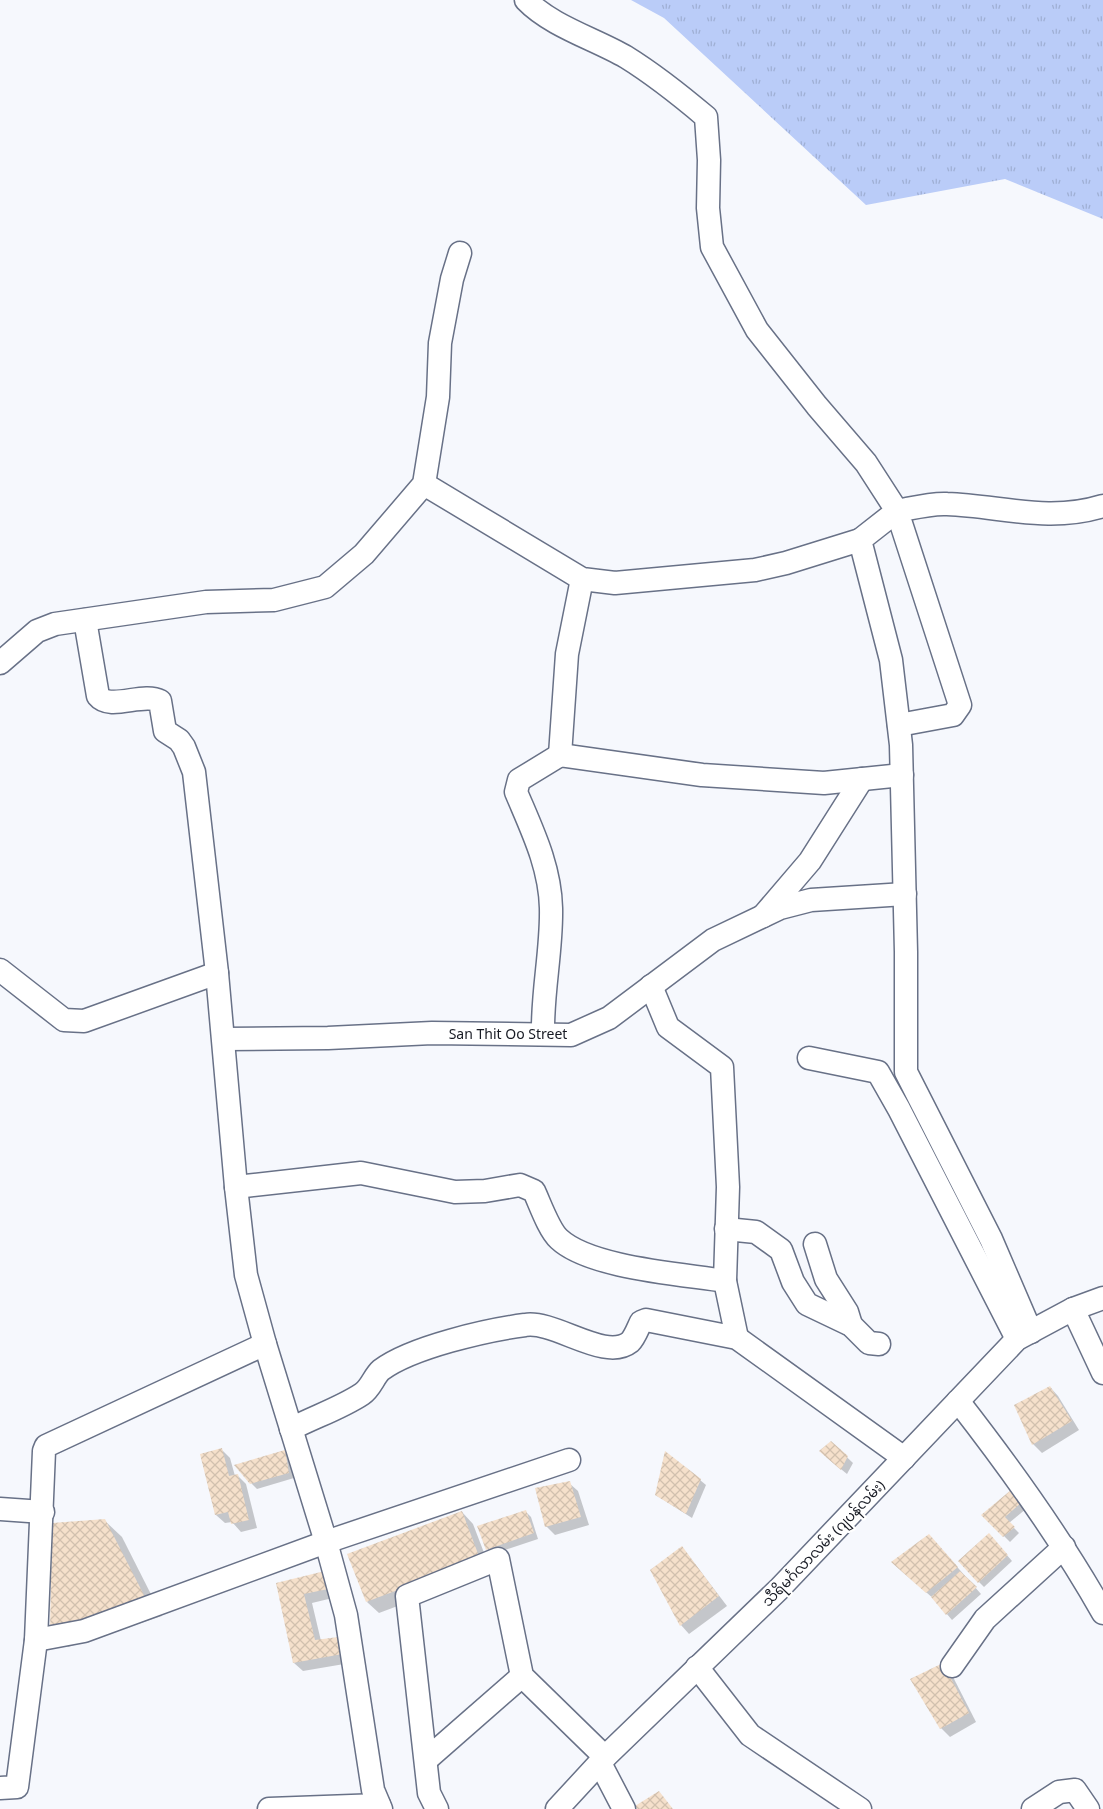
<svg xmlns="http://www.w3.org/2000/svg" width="1103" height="1809" font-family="'Noto Sans','Noto Sans Myanmar',sans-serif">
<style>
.grass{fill:url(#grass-tufts)}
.shadow{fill:#0003}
.building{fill:url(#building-cross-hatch)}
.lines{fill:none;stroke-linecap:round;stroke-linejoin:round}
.minor-casing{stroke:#687187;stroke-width:25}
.minor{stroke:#fff;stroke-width:22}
.labels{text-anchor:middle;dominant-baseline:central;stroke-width:4.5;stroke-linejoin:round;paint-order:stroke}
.street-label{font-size:14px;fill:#171a23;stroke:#fff}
</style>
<defs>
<pattern id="grass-tufts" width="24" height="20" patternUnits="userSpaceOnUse" patternTransform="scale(1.25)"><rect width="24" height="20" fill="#baccf8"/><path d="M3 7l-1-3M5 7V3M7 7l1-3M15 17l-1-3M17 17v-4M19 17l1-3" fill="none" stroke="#9fafd4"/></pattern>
<pattern id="building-cross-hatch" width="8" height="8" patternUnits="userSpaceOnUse" patternTransform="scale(1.25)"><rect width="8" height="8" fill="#f5e0cb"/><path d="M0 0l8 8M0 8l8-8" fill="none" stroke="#d1c0ae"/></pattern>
</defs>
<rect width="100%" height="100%" fill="#f6f8fd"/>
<polygon class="grass" points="631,0 1103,0 1103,219 1005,179 866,205 664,18"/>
<g class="shadow">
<polygon points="1050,1387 1058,1396 1079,1430 1042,1453 1033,1444"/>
<polygon points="831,1442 853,1463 847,1474 826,1457"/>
<polygon points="222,1450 230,1458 235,1476 238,1476 246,1484 257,1528 241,1532 232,1522 225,1523 216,1515 201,1455"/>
<polygon points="285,1452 290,1457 294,1478 257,1489 251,1483"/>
<polygon points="700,1480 706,1485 692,1518 656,1495"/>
<polygon points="569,1483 578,1491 589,1525 555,1535 546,1526"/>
<polygon points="1011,1492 1027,1508 1009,1523 1019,1533 1010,1542 983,1515"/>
<polygon points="525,1511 531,1517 538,1539 493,1554 487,1549"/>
<polygon points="462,1512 473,1524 491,1571 379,1613 367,1602"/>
<polygon points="104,1520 122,1537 162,1616 68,1647 51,1630"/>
<polygon points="994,1540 1012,1561 984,1587 979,1582"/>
<polygon points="937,1544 981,1594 952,1620 935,1600 902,1571"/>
<polygon points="682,1547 727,1606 689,1634 681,1625"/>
<polygon points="328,1571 341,1596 312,1603 321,1641 356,1662 303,1671 294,1663 278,1584"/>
<polygon points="951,1673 976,1722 950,1737 941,1728 912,1680"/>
</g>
<g class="building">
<polygon points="1050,1386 1072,1421 1032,1445 1014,1405"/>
<polygon points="831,1441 848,1456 841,1470 819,1451"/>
<polygon points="222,1448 229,1476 238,1474 249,1520 231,1524 228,1512 215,1515 200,1454"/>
<polygon points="285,1450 289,1473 250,1484 234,1465"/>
<polygon points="665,1451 701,1479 686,1514 655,1495"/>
<polygon points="570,1481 581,1517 545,1527 535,1488"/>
<polygon points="1011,1490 1022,1502 1005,1517 1015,1527 1003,1537 981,1515"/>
<polygon points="526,1510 534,1533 486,1550 477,1526"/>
<polygon points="462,1511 480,1559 366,1602 347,1554"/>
<polygon points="105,1519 146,1599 50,1631 52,1523"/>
<polygon points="989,1533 1008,1555 978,1583 958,1561"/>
<polygon points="929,1534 958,1567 926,1593 891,1562"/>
<polygon points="682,1546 719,1596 680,1626 650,1570"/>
<polygon points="329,1570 333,1588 304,1594 315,1640 346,1636 348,1653 293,1663 276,1583"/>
<polygon points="960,1571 977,1587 946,1615 931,1597"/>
<polygon points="943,1663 969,1713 940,1729 910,1679"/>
<polygon points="659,1791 673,1809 637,1809 635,1806"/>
</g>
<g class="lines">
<g class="minor-casing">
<g id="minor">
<path d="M526,0C551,26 595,39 626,57C655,75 680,95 706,117L709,160L708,208L712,247L757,330L817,406L866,463L897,511L860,540L891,660L901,745L906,952V1072L991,1239L1031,1332"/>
<polyline points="424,484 582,579 615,583 755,570 786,563 860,540"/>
<path d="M85,620L98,696C110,711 143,692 160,701L165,731L179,740L184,747L194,772L217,973L236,1187L246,1275L265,1344L326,1542L346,1615L373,1790L381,1809"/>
<polyline points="0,663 37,631 55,624 206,602 274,600 325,587 364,554 424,484 438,397 440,343 452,279 460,253"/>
<path d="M899,725L953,715L960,705L897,511C913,508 931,503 947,504C1001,506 1048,523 1103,506"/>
<polyline points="560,755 567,654 582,579"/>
<polyline points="763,916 810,861 862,779"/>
<polyline points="0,970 64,1020 84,1021 217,973"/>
<polyline points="651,986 668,1027 722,1067 728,1187 725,1281"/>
<path d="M543,1034C542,992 552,950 551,908C550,866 532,830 516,792L519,780L560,755L702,775L824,783L902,775"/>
<polyline points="224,1039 328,1038 432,1033 571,1035 609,1018 713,940 780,908 811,900 905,894"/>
<polyline points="809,1058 878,1072 899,1109 1017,1339"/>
<path d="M236,1187L361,1173L455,1192L485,1191L520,1185L534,1191C540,1204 549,1230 559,1239C590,1268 682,1274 725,1281L737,1338"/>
<polyline points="726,1229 756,1232 781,1250 793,1282 807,1304 851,1325 869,1343 879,1344"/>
<polyline points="815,1244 826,1279 847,1312 851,1325"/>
<polyline points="1073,1309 1103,1373"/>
<path d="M958,1401C1011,1469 1061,1538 1103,1613"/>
<path d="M291,1429C314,1417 341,1408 362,1394C371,1388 374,1376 381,1370C412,1347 487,1330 525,1325C555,1320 605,1362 630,1342C635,1337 638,1328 641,1322L646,1320L737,1338L904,1458"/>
<polyline points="0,1509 43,1512"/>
<polyline points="36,1640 84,1631 326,1542 569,1460"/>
<polyline points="952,1666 985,1619 1064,1547"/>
<polyline points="697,1667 750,1735 860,1809"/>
<polyline points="426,1760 522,1676"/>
<polyline points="600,1763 624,1809"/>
<polyline points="0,1788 17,1787 36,1640 44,1451 46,1446 265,1344"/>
<polyline points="269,1809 379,1805"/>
<polyline points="437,1809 429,1793 407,1596 498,1559 522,1676 605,1757"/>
<polyline points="557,1809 605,1757 779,1589 1017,1339 1073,1309 1103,1298"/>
<polyline points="1033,1809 1059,1792 1075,1790 1088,1809"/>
</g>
</g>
<use href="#minor" class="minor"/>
</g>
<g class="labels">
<g class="street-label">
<text x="508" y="1033">San Thit Oo Street</text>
<text transform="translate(823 1543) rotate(-46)">သီရိမင်္ဂလာလမ်း (ဂျပန်လမ်း)</text>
</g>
</g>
</svg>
